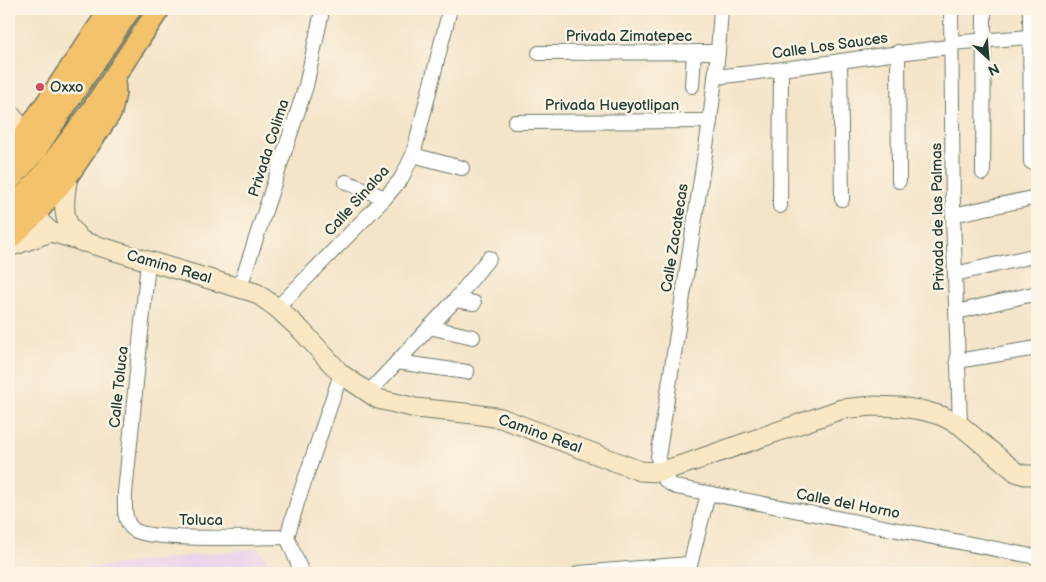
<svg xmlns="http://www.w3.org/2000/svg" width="1046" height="582" font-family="'Balsamiq Sans',sans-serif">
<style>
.built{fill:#ead1ec}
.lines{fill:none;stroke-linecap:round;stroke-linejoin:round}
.minor-casing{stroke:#6a7768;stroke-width:16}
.secondary-casing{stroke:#6a7768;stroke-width:21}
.primary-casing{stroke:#6a7768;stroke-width:24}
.minor{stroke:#fff;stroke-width:14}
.secondary{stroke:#fae7c3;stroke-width:19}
.primary{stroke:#f3c26a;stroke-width:21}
.poi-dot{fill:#d1495b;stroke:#fcf5e5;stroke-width:2}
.labels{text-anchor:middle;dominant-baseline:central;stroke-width:5;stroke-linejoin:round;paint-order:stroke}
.street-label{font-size:15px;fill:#1f3d34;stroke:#fcf5e5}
.poi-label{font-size:15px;fill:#1f3d34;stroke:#fcf5e5;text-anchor:start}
</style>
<rect width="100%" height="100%" fill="#fcf5e5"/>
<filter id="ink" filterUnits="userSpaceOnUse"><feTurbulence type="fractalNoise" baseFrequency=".02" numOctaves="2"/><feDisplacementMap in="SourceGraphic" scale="10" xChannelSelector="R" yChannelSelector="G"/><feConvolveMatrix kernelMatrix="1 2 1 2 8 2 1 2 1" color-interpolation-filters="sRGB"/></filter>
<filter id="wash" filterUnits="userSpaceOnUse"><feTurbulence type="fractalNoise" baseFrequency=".0096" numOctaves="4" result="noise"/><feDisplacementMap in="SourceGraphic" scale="20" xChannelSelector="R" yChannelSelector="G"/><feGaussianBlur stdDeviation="1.12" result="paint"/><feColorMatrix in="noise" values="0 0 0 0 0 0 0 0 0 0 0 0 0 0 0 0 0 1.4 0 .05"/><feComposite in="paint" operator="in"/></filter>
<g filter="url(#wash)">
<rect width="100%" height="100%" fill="#f4e4c8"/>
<polygon class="built" points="258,548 275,573 46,573"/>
</g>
<g filter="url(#ink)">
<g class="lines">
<g class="minor-casing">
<g id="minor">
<path d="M721,9L718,52L710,121L658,457C660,474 660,479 676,487L1037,557"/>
<polyline points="951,9 953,215 960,425"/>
<polyline points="1030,9 1031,162"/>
<polyline points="951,43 1030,37"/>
<polyline points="898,52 899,181"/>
<polyline points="539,53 718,52"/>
<polyline points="840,61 842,199"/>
<path d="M715,77C794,69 872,55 950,47"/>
<polyline points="692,86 694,52"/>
<polyline points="515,122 710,121"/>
<polyline points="413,155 462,168"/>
<polyline points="983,173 984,9"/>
<polyline points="346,182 385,198"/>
<polyline points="780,206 781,70"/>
<polyline points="953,215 1037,197"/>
<path d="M148,262L125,493C125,505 123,521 133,529C146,542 263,537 287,537"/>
<polyline points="955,274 1037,255"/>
<polyline points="240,287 306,86 321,16"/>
<polyline points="455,300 474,303"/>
<polyline points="277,308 385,198 401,179 413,155 450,9"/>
<polyline points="957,312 1037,293"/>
<polyline points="429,327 473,337"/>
<polyline points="957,361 1037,348"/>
<polyline points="397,362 467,372"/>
<polyline points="368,393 455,300 489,258"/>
<polyline points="302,573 287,537 297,503 341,374"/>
<polyline points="579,573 689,564"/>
<polyline points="688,573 708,494"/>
</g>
</g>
<g class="secondary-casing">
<g id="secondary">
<polyline points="9,113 26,133 33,147"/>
<path d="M68,175C66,191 61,210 69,225C72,231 78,236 82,242"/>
<polyline points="33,198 40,222 51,232 256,293 277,308 302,331 341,374 378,399 416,408 474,414 501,418 640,471 659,472 691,462 842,409 872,406 901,407 925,411 942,416 960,425 1016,472 1025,475 1037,475"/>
<polyline points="9,247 51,232"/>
</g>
</g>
<g class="primary-casing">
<g id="primary">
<polyline points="9,154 26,133 111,9"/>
<polyline points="9,181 35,151 130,9"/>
<polyline points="9,213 43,175 88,116 159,9"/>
<polyline points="9,239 36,213 68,175 111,112 115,93 114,79"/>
</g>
</g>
<use href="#minor" class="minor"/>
<use href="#secondary" class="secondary"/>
<use href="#primary" class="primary"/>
</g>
</g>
<circle class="poi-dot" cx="40" cy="87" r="5"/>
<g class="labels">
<g class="street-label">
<text x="629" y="36">Privada Zimatepec</text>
<text transform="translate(830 46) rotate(-8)">Calle Los Sauces</text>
<text x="612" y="105">Privada Hueyotlipan</text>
<text transform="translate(269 148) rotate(-72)">Privada Colima</text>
<text transform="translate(357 201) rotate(-48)">Calle Sinaloa</text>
<text transform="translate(938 217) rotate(-91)">Privada de las Palmas</text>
<text transform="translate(675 238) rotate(-81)">Calle Zacatecas</text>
<text transform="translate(169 267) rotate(16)">Camino Real</text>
<text transform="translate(119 387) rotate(-84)">Calle Toluca</text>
<text transform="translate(540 434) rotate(20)">Camino Real</text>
<text transform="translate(848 504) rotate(11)">Calle del Horno</text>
<text x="201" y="520">Toluca</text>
</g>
<g class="poi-label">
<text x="50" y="87">Oxxo</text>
</g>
</g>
<rect width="1046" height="582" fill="none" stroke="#fcf5e5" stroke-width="30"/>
<g transform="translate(988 58) rotate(154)" stroke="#fcf5e5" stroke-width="4" paint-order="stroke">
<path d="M0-4L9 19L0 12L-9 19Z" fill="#1f3d34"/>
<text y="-8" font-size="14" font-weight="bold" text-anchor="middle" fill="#1f3d34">N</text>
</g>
</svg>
